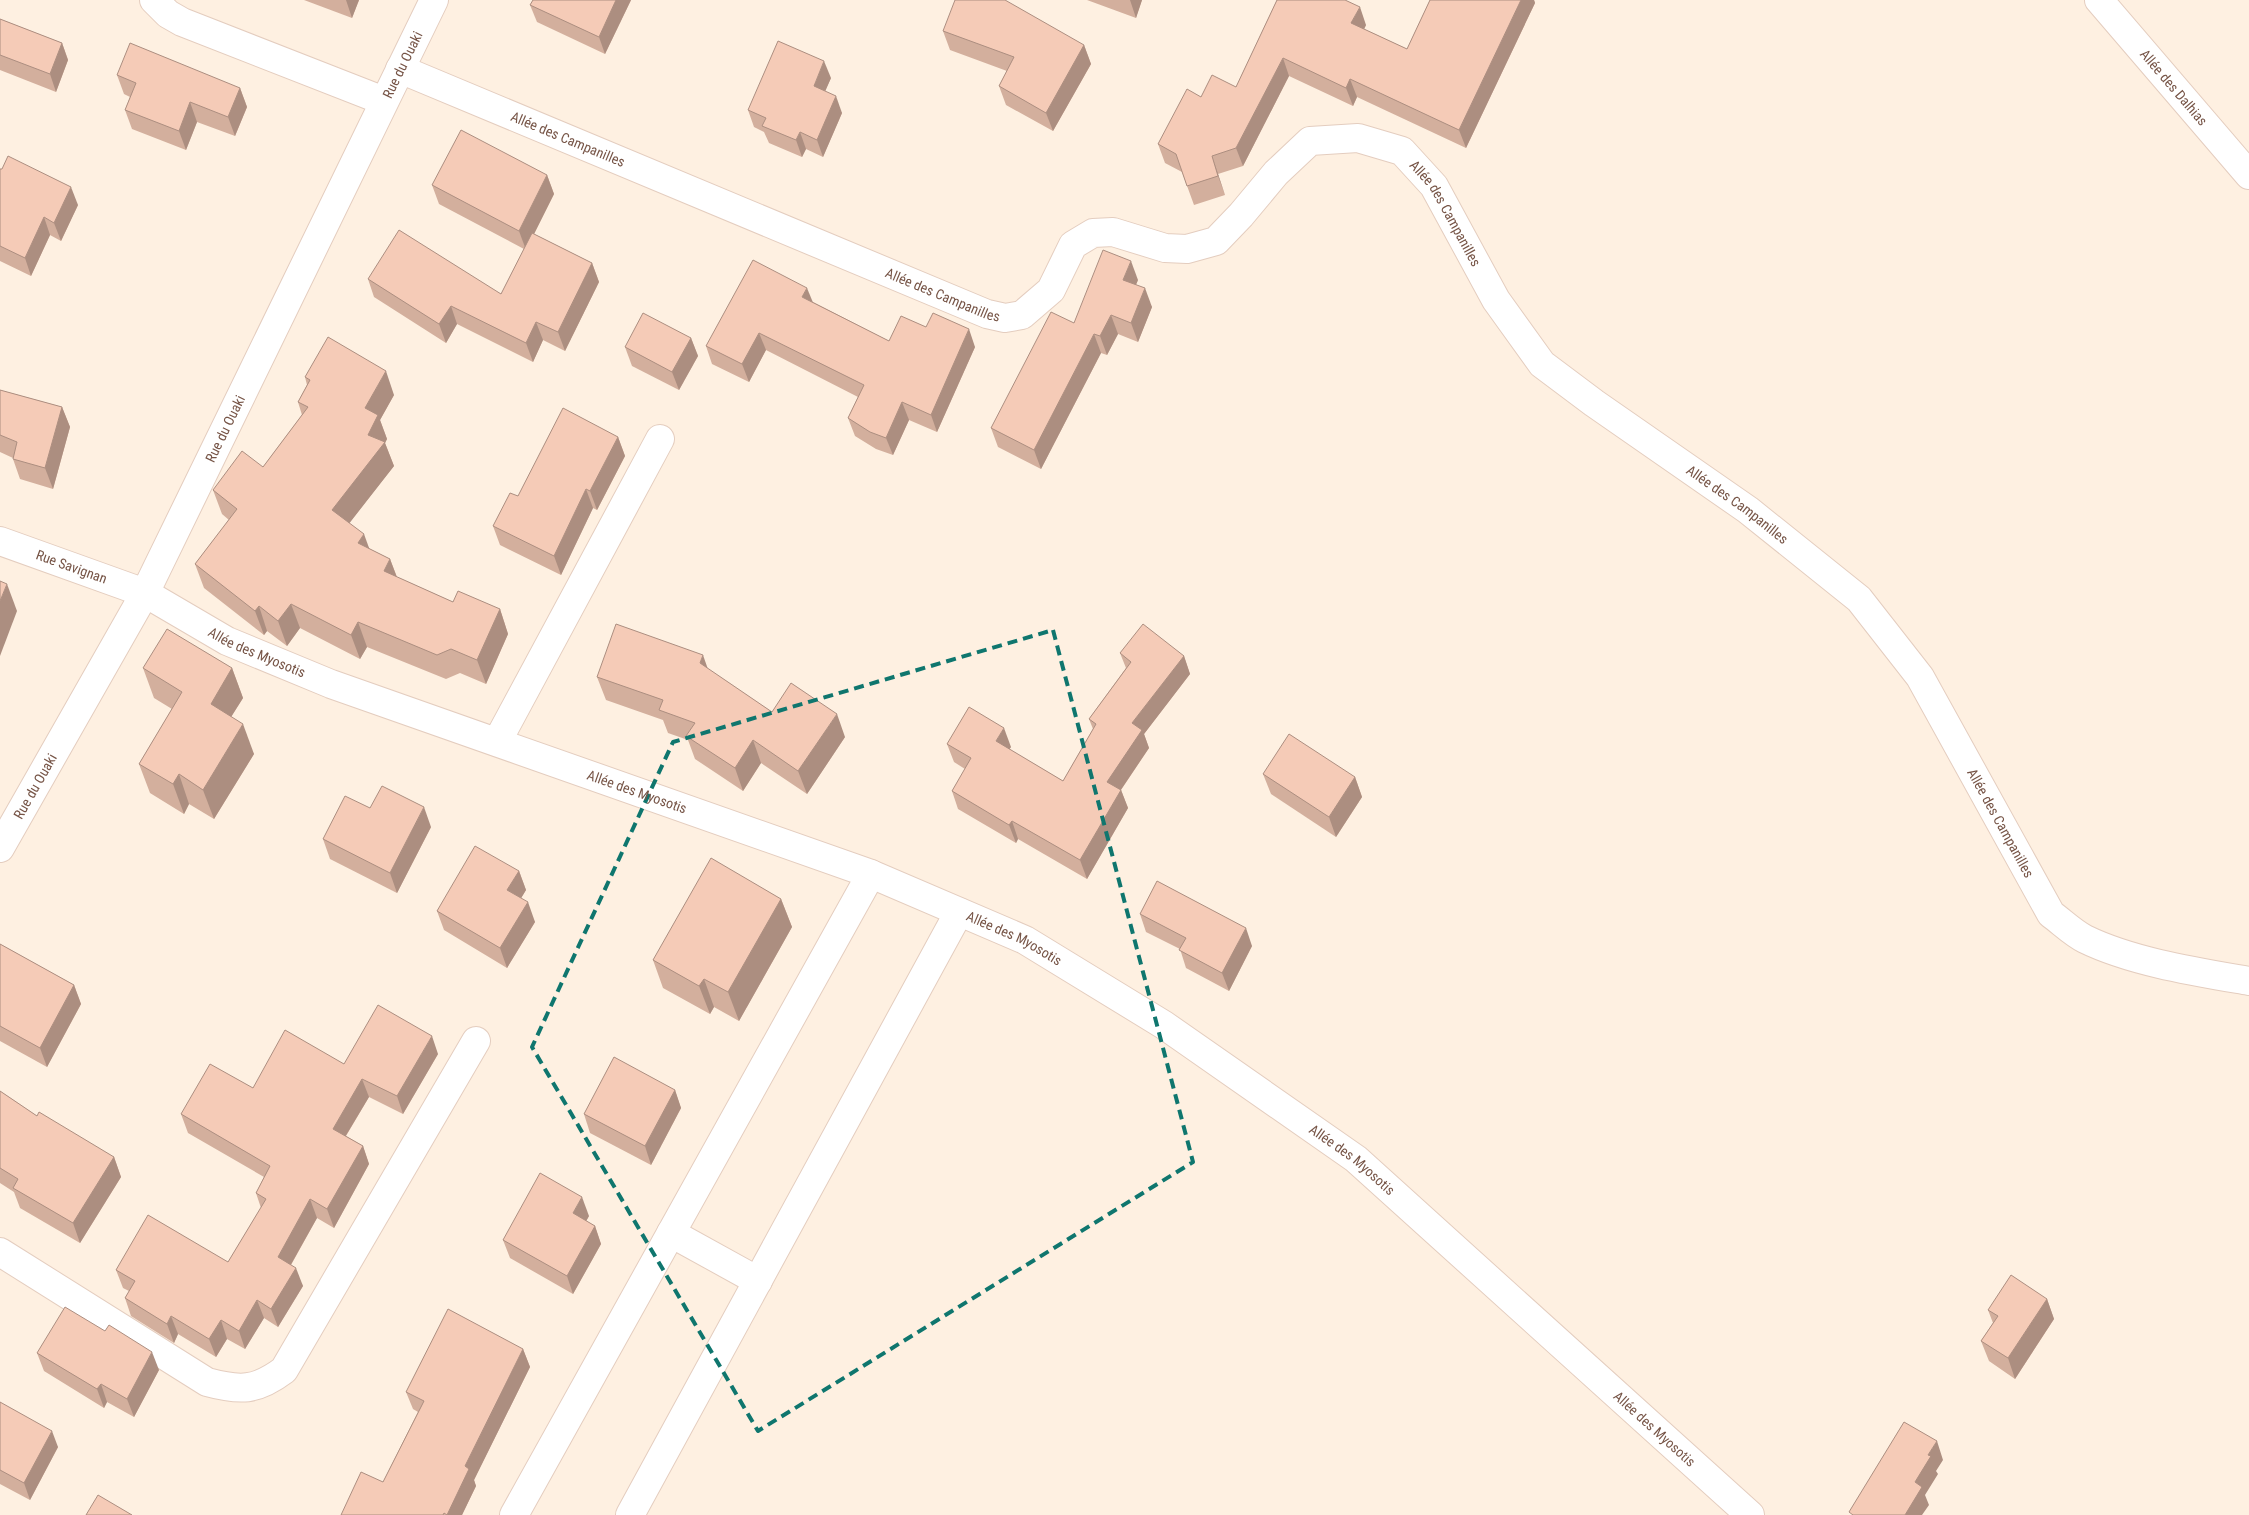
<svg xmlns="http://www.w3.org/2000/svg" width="2249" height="1515" font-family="'Roboto Condensed',sans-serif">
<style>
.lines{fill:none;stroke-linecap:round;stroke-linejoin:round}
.minor-casing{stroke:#e4cdbf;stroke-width:30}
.tertiary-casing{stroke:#e4cdbf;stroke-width:30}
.minor{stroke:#fff;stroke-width:28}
.tertiary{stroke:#fff;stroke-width:28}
.wall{fill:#d3af9d}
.shaded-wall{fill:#ac8e80}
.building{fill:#f5cbb7;stroke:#ac8e80}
.marked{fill:none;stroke:#0f766e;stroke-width:4;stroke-dasharray:10 6;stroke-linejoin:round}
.labels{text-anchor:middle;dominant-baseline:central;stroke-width:4;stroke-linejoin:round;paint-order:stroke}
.street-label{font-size:14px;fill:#765446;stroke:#fff4e9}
</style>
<rect width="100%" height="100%" fill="#fef0e1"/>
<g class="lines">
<g class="minor-casing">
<g id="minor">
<polyline points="154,0 168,14 182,22 384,101"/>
<path id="s1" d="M2099,0L2249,175"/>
<path id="s2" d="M400,69L987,314L1005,318L1022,315L1051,290L1073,245L1093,233L1113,232L1165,248L1187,249L1216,241L1241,215L1276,173L1310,141L1358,138L1402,151L1434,186L1496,300L1542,364L1594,403L1748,510L1859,599L1920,677L2051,914C2062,922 2073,933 2085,939C2132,962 2197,972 2249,981"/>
<path id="s3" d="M0,541L145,593L227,641L331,684L871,874L1025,940L1164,1025L1356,1159L1750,1515"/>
<polyline points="497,742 660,439"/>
<polyline points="671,1233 758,1281"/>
<path d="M0,1252L207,1382C240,1391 256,1391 284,1370L476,1041"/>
<polyline points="514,1515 871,874"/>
<polyline points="630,1515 959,912"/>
</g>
</g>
<g class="tertiary-casing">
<g id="tertiary">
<path id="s4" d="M0,848L145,593L434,0"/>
</g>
</g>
<use href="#minor" class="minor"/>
<use href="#tertiary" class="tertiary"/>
</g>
<g class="wall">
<polygon points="304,0 359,0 352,18"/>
<polygon points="533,0 631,0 605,54 537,22 530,5"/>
<polygon points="1087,0 1142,0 1136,18"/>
<polygon points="1277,0 1366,25 1364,29 1407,49 1430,0 1534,0 1535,3 1466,148 1357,97 1353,106 1289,76 1243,166 1218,174 1225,195 1194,205 1182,172 1165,163 1158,144 1201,97 1236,87"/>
<polygon points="0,19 62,43 68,60 56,92 0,70"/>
<polygon points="943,31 1084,45 1091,64 1053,131 1006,105 999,86 1007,71 950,50"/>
<polygon points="117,75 240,88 247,107 235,136 197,122 186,150 132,129 125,110 130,97 124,94"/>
<polygon points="831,78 825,91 842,113 823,157 806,149 802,157 769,143 764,132 754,127 748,110"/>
<polygon points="0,169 78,205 61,241 50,235 31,276 0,261"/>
<polygon points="547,175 554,194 534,234 592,263 599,282 565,351 543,340 533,362 457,324 446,343 374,297 368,279 501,294 524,249 439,204 432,185"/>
<polygon points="1138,280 1136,284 1152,307 1138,342 1118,334 1107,355 1101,353 1041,469 998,447 991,428 1074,323"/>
<polygon points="813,302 889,341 926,327 975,347 937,432 909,420 893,455 876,449 855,436 848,418 858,397 766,350 749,382 712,364 706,346"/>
<polygon points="691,338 698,356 679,390 632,366 625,347"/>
<polygon points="305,377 394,395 380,420 387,439 385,443 394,466 349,523 370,549 390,559 397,577 453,602 500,609 508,634 486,684 460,673 446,679 367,647 360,659 300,628 287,646 267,631 264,635 204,588 195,564 229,520 222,514 213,490 263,467 302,415 298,402 307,385"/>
<polygon points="0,390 62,407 70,427 53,489 20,479 13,459 13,458 0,452"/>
<polygon points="618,437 625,456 597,510 593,508 561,575 500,545 493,526 518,496"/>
<polygon points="1120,653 1184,656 1190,674 1144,734 1149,748 1121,790 1128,808 1087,879 1018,839 1016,843 958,809 952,791 965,769 954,762 947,744 1011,747 1009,749 1063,781 1093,729 1089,719 1126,668"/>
<polygon points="143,668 232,668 243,698 231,717 254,754 214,819 189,804 184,814 150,793 139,764 172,709 154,698"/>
<polygon points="708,669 772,712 845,737 807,794 761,763 743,791 695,759 688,740 668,733 663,720 606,700 597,677"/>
<polygon points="1263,774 1355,777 1362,797 1336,837 1271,794"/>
<polygon points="431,827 397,893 330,859 323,839"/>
<polygon points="519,871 526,890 521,898 535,922 507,968 444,930 437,911"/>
<polygon points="781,899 792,927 739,1021 714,1007 710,1014 663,988 653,960"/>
<polygon points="1140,914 1252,946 1229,991 1186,968 1180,949 1146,932"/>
<polygon points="0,944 74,985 81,1004 47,1067 0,1041"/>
<polygon points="438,1054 403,1114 369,1097 346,1136 363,1146 369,1164 334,1228 317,1218 291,1265 303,1286 278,1327 264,1318 245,1349 227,1339 216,1357 178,1334 174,1343 131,1316 125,1298 129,1291 123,1288 116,1270 228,1262 261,1208 256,1193 264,1177 188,1133 181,1114 253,1088 344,1064"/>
<polygon points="675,1090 681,1108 651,1165 590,1133 584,1114"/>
<polygon points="0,1091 37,1116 114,1157 121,1177 80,1243 20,1208 14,1192 0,1183"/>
<polygon points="589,1216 586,1221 595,1226 601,1244 573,1294 510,1258 503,1240"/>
<polygon points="2047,1299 2054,1319 2015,1379 1989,1361 1981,1341 1993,1323 1988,1310"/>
<polygon points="523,1349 530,1367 474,1480 476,1486 462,1515 341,1515 383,1482 418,1412 413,1409 406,1392"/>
<polygon points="37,1353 159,1370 134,1417 107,1402 104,1408 44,1371"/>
<polygon points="0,1402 58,1447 30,1500 0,1484"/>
</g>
<g class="shaded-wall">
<polygon points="346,0 359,0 352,18"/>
<polygon points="616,0 631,0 605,54 599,37"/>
<polygon points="1130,0 1142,0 1136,18"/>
<polygon points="1521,0 1534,0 1535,3 1466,148 1459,130"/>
<polygon points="1360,7 1366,25 1358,42 1351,23"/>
<polygon points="62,43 68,60 56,92 50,74"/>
<polygon points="1084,45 1091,64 1053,131 1046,113"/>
<polygon points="1283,58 1289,76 1243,166 1236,148"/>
<polygon points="824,61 831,78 820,103 814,86"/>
<polygon points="1350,79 1357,97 1353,106 1346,88"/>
<polygon points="240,88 247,107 235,136 228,117"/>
<polygon points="836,96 842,113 823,157 817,140"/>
<polygon points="190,102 197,122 186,150 179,131"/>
<polygon points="800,132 806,149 802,157 796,140"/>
<polygon points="1212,156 1225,195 1218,176"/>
<polygon points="547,175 554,194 526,250 519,231"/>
<polygon points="71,187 78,205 61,241 54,223"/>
<polygon points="44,217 50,235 31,276 25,258"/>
<polygon points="1131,261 1138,280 1130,299 1123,280"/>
<polygon points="592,263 599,282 565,351 558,332"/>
<polygon points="807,288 814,305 802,297"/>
<polygon points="1145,288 1152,307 1138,342 1131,323"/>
<polygon points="451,306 457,324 446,343 439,324"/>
<polygon points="1111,315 1118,334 1107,355 1100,336"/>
<polygon points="536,322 543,340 533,362 526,343"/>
<polygon points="969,329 975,347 937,432 931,415"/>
<polygon points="759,333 766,350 749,382 742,364"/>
<polygon points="1094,334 1101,353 1041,469 1034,450"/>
<polygon points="691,338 698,356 679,390 672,372"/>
<polygon points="386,371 394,395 380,420 387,439 385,443 394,466 341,534 332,510 368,435 365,408"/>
<polygon points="902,402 909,420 893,455 886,438"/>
<polygon points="62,407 70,427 53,489 45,468"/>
<polygon points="618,437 625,456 597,510 590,491"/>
<polygon points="586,489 593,508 561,575 554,556"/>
<polygon points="364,534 373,559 358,543"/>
<polygon points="390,559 399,583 384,571"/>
<polygon points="7,584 17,611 0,656 0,601"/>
<polygon points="291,604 300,628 287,646 278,621"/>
<polygon points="259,606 267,631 264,635 255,611"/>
<polygon points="500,609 508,634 486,684 477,660"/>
<polygon points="358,622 367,647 360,659 351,635"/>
<polygon points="703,655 711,678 700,663"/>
<polygon points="1184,656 1190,674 1144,734 1149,748 1114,800 1107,782 1132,723"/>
<polygon points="232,668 243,698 221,733 211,704"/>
<polygon points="837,714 845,737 807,794 798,771"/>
<polygon points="243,724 254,754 214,819 203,790"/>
<polygon points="1004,728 1011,747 1003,759 996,741"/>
<polygon points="753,740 761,763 743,791 735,768"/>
<polygon points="179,774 189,804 184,814 173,784"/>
<polygon points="1355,777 1362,797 1336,837 1329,817"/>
<polygon points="1121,790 1128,808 1087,879 1080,860"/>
<polygon points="424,807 431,827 397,893 390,873"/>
<polygon points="1012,821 1018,839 1016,843 1009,825"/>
<polygon points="519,871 526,890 514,910 507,890"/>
<polygon points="781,899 792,927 739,1021 728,992"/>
<polygon points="528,902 535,922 507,968 500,948"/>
<polygon points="1246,928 1252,946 1229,991 1222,973"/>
<polygon points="704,979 714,1007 710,1014 699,986"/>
<polygon points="74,985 81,1004 47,1067 40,1048"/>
<polygon points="432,1036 438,1054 403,1114 397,1096"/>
<polygon points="362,1079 369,1097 339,1147 333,1129"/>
<polygon points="675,1090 681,1108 651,1165 645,1146"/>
<polygon points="363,1146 369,1164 334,1228 327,1209"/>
<polygon points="114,1157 121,1177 80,1243 73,1223"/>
<polygon points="582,1197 589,1216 580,1232 573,1213"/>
<polygon points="310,1199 317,1218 285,1275 278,1257"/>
<polygon points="595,1226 601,1244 573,1294 567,1276"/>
<polygon points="296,1268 303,1286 278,1327 271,1309"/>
<polygon points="2047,1299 2054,1319 2015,1379 2008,1358"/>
<polygon points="257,1300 264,1318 245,1349 239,1331"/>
<polygon points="171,1316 178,1334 174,1343 167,1324"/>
<polygon points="221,1320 227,1339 216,1357 209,1339"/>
<polygon points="523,1349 530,1367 474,1480 476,1486 462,1515 447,1515 465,1466"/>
<polygon points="152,1352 159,1370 134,1417 127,1399"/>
<polygon points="101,1384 107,1402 104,1408 97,1389"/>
<polygon points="52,1431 58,1447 30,1500 24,1483"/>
<polygon points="1937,1441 1943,1460 1936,1471 1938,1474 1925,1495 1929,1505 1922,1515 1905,1515 1915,1482 1928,1455"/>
</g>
<g class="building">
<polygon points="533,0 616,0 599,37 530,5"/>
<polygon points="955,0 1005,0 1084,45 1046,113 999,86 1014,57 943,31"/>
<polygon points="1277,0 1345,0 1360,7 1351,23 1407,49 1430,0 1521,0 1459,130 1350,79 1346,88 1283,58 1236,148 1212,156 1218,176 1187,186 1176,154 1158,144 1187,89 1201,97 1212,75 1236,87"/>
<polygon points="0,19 62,43 50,74 0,55"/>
<polygon points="778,41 824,61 814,86 836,96 817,140 800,132 796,140 762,126 766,118 748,110"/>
<polygon points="130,43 240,88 228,117 190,102 179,131 125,110 136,83 117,75"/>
<polygon points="461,130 547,175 519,231 432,185"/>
<polygon points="8,156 71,187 54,223 44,217 25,258 0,246 0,169 2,169"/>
<polygon points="399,230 501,294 532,233 592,263 558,332 536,322 526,343 451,306 439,324 368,279"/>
<polygon points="1103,250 1131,261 1123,280 1145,288 1131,323 1111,315 1100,336 1094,334 1034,450 991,428 1051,312 1074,323"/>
<polygon points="753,260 807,288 802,297 889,341 901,316 926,327 933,313 969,329 931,415 902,402 886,438 870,432 848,418 864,385 759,333 742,364 706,346"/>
<polygon points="643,313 691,338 672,372 625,347"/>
<polygon points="328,337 386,371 365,408 378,415 368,435 385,442 332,510 364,534 358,543 390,559 384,571 453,602 458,591 500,609 477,660 451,649 437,655 358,622 351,635 291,604 278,621 259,606 255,611 195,564 237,509 213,490 242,451 263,467 308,407 298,402 310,380 305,377"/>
<polygon points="0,390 62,407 45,468 13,459 17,442 0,435"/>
<polygon points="563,408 618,437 590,491 586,489 554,556 493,526 510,493 518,496"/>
<polygon points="0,581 7,584 0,601"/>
<polygon points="616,624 703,655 700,663 772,712 791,683 837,714 798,771 753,740 735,768 686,736 695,723 659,710 663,700 597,677"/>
<polygon points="1143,624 1184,656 1132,723 1142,730 1107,782 1121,790 1080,860 1012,821 1009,825 952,791 971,758 947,744 969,707 1004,728 996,741 1063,781 1096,724 1089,719 1131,662 1120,653"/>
<polygon points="167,629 232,668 211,704 243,724 203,790 179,774 173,784 139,764 182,692 143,668"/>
<polygon points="1289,734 1355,777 1329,817 1263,774"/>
<polygon points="382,786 424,807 390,873 323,839 345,796 370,808"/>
<polygon points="475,846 519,871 507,890 528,902 500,948 437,911"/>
<polygon points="711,858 781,899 728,992 704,979 699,986 653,960"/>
<polygon points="1157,881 1246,928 1222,973 1179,950 1186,938 1140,914"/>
<polygon points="0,944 74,985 40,1048 0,1026"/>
<polygon points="378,1005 432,1036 397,1096 362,1079 333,1129 363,1146 327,1209 310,1199 278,1257 296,1268 271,1309 257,1300 239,1331 221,1320 209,1339 171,1316 167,1324 125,1298 135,1281 116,1270 148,1215 228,1262 266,1199 256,1193 270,1166 181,1114 210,1064 253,1088 285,1030 344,1064"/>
<polygon points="614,1057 675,1090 645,1146 584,1114"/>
<polygon points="0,1091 37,1116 39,1112 114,1157 73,1223 13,1188 18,1179 0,1168"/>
<polygon points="540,1173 582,1197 573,1213 595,1226 567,1276 503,1240"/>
<polygon points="2011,1275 2047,1299 2008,1358 1981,1341 1998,1316 1988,1310"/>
<polygon points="65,1307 105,1331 109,1325 152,1352 127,1399 101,1384 97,1389 37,1353"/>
<polygon points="448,1309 523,1349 465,1466 469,1469 447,1515 444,1513 443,1515 341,1515 361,1472 383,1482 424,1401 406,1392"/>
<polygon points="0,1402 52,1431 24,1483 0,1470"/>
<polygon points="1904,1422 1937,1441 1928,1455 1931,1456 1915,1482 1922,1487 1905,1515 1853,1515 1849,1512"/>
<polygon points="98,1495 132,1515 86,1515"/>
</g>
<path class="marked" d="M1053,630L1193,1162L758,1431L532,1047L673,742Z"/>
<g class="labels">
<g class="street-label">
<text stroke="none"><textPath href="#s4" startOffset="881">Rue du Ouaki</textPath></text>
<text stroke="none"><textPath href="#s1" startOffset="115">Allée des Dalhias</textPath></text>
<text stroke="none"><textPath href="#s2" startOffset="182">Allée des Campanilles</textPath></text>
<text stroke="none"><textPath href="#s2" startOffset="1218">Allée des Campanilles</textPath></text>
<text stroke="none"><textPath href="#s2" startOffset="588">Allée des Campanilles</textPath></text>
<text stroke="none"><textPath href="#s4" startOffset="476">Rue du Ouaki</textPath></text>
<text stroke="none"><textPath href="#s2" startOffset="1638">Allée des Campanilles</textPath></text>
<text stroke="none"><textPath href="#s3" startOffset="76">Rue Savignan</textPath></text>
<text stroke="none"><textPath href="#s3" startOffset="281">Allée des Myosotis</textPath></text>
<text stroke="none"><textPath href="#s4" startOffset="71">Rue du Ouaki</textPath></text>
<text stroke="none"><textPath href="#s3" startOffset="686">Allée des Myosotis</textPath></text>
<text stroke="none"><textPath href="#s2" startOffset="2058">Allée des Campanilles</textPath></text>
<text stroke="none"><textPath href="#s3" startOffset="1091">Allée des Myosotis</textPath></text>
<text stroke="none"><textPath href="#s3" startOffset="1496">Allée des Myosotis</textPath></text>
<text stroke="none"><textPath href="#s3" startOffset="1901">Allée des Myosotis</textPath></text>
</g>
</g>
</svg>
